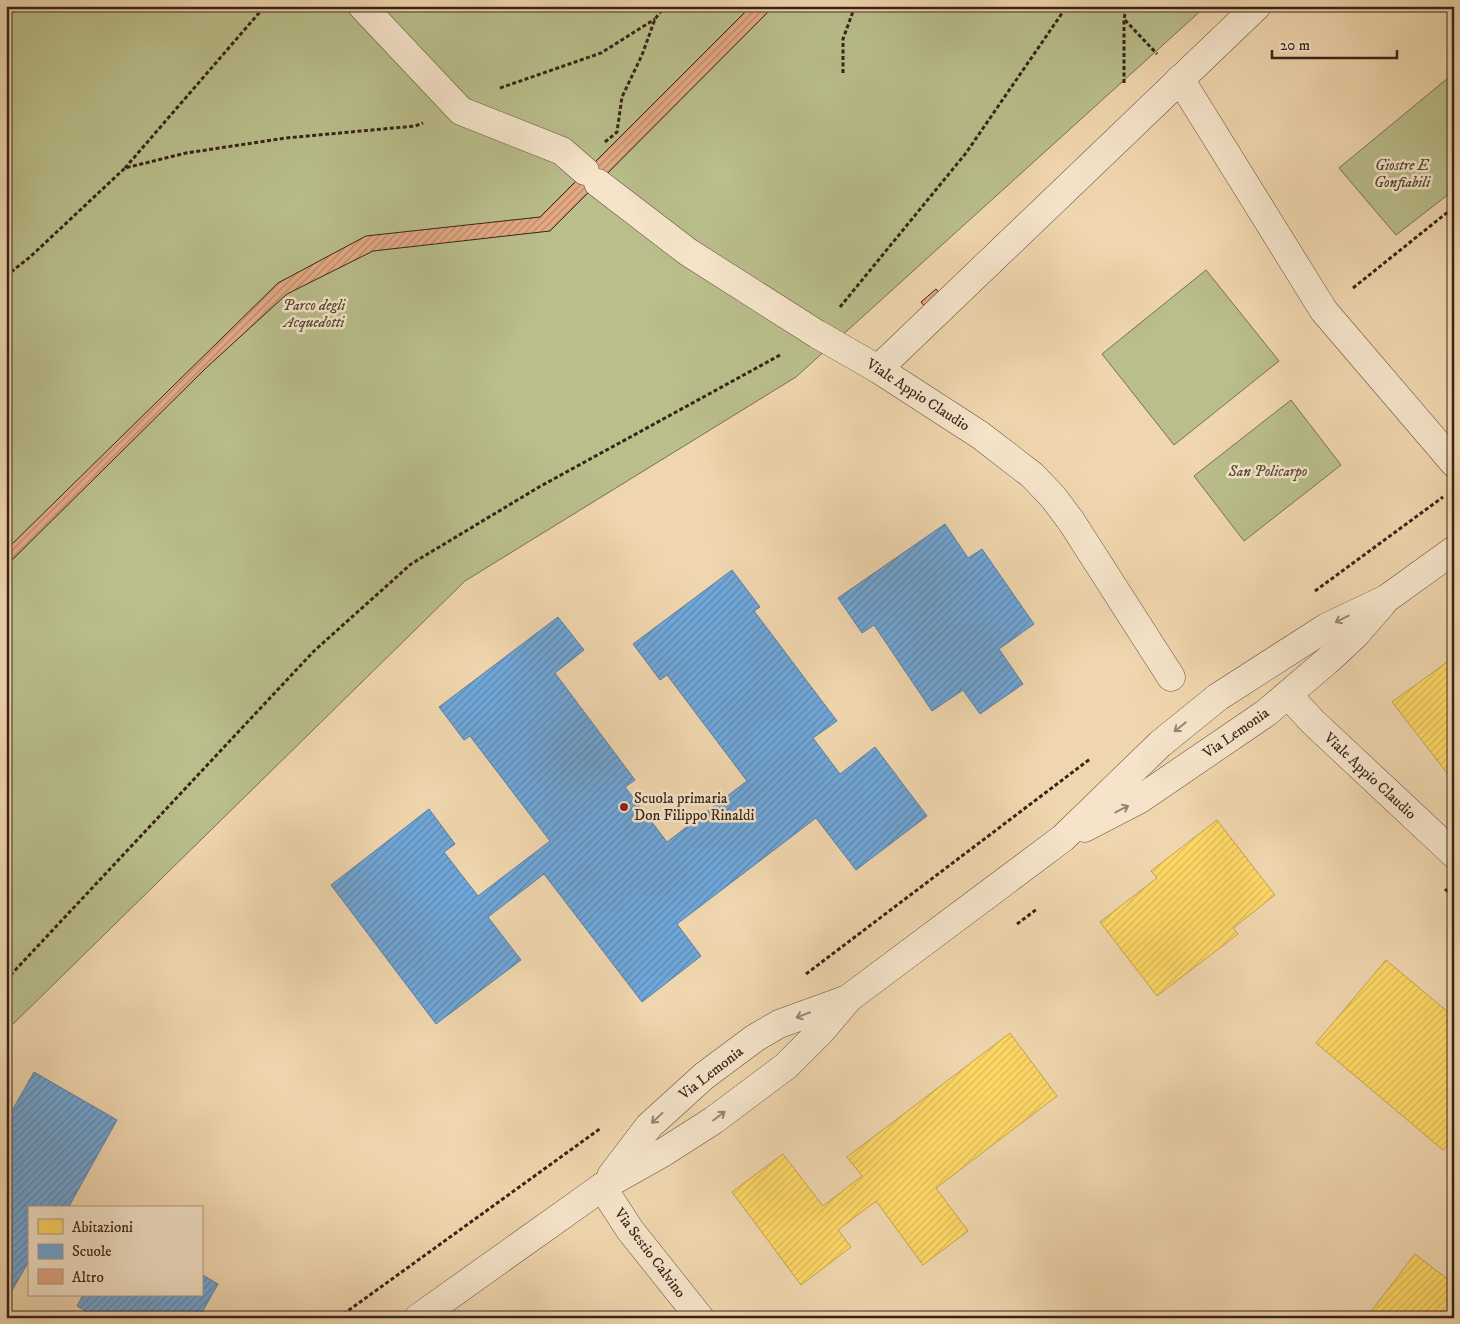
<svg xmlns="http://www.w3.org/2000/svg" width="1460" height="1324" font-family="'IM FELL DW Pica',serif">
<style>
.park{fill:#b9be8b;stroke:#787052}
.homes{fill:url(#homes-hatch);stroke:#c3a24f}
.schools{fill:url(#schools-hatch);stroke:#5e80a1}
.building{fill:url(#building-hatch);stroke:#382318}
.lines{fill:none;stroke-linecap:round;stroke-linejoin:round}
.minor-casing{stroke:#66503e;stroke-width:29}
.path{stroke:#382318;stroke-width:3;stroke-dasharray:4 2.5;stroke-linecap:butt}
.minor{stroke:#f5e4ca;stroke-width:28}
.oneway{stroke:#968471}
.poi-dot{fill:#8f2418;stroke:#f5e4ca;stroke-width:2}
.labels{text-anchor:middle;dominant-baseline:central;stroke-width:5;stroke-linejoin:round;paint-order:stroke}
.park-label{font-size:15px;font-style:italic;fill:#584a35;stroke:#f5e4ca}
.street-label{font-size:15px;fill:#382318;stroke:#f5e4ca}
.poi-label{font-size:15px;fill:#382318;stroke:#f5e4ca;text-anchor:start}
</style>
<defs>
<pattern id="homes-hatch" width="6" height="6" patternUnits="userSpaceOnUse" patternTransform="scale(1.25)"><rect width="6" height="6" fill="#ffd966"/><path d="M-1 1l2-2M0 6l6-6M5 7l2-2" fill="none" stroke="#dbba58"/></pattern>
<pattern id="schools-hatch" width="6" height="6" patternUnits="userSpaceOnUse" patternTransform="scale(1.25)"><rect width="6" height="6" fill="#6fa8dc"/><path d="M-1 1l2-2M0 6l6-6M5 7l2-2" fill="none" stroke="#5c88b1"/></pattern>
<pattern id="building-hatch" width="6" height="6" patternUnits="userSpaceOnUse" patternTransform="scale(1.25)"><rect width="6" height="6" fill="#e3a983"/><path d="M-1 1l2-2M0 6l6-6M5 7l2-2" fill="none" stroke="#b9896a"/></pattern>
</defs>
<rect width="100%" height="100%" fill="#f0d6ae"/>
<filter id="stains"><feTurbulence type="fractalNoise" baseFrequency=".004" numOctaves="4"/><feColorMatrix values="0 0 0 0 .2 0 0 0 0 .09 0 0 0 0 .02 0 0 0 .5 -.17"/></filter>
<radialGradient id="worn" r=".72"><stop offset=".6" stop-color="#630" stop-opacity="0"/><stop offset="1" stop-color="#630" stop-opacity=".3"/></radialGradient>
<g class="park">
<polygon points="6,6 1206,6 796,377 465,581 6,1031"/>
<polygon points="1454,73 1454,190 1396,235 1339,168"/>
<polygon points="1206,270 1279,361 1174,445 1102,354"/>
<polygon points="1291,400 1341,465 1244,541 1194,476"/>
</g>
<g class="homes">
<polygon points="1454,657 1454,782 1392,702"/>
<polygon points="1217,820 1275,895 1233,928 1238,934 1157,996 1100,922 1157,878 1151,871"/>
<polygon points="1386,960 1454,1017 1454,1137 1443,1150 1316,1043"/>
<polygon points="1010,1033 1057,1096 936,1188 968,1231 923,1265 876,1201 838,1230 851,1247 801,1285 732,1192 783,1154 823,1206 862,1176 847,1157"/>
<polygon points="1415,1254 1454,1284 1454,1318 1366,1318"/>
<polygon points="961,1312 965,1318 954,1318"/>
</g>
<g class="schools">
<polygon points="945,524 968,558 982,549 1034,624 999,649 1023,684 980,714 963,690 932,711 874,625 862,633 838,598"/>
<polygon points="732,570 760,607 754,611 837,721 813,738 840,774 875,747 927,816 856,870 816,818 677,924 701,956 642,1002 544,874 488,917 521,960 436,1024 331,885 429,809 455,844 444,852 478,896 550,841 470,736 464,740 439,707 558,617 584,650 555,673 635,780 625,787 667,842 747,781 667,675 660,680 633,644"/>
<polygon points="34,1072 117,1120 68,1208 29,1208 29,1261 6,1301 6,1121"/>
<polygon points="201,1274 218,1284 199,1318 97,1318 77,1306 83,1295 201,1295"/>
</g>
<g class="building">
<polygon points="751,6 774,6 550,231 373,251 287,294 206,368 6,566 6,550 278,283 366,236 540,217"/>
<polygon points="936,289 946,300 931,314 921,302"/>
</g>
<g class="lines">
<g class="minor-casing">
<g id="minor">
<polyline points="362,6 461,111 562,151 585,171"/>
<polyline points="1180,79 1324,311 1454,463"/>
<polyline points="598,183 688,252 817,334 878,369 980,435 1032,475 1053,497 1071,521 1171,677"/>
<polyline points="878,369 1257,6"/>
<polyline points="1288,695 1313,722 1454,854"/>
<polyline points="1084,828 1140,799 1266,713 1327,661 1355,635 1382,604"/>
<polyline points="611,1176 649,1126 704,1076 755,1038 779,1024 848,999"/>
<polyline points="602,1187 630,1230 700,1318"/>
<polyline points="418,1318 602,1187 664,1152 714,1120 786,1066 822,1030 849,998 1063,838 1160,744 1218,697 1327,627 1386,599 1454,550"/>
</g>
</g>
<g class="path">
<polyline points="1125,20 1157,54"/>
<polyline points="843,73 843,39 855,6"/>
<polyline points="1124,83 1124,20 1126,6"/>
<polyline points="500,88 601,53 655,19"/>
<polyline points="605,142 617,132 622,97 642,55 655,19 665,6"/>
<polyline points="125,168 265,6"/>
<polyline points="6,276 30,257 125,168 186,153 286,138 415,126 423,123"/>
<polyline points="1353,288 1454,207"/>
<polyline points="840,307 966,153 1067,6"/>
<polyline points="1315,591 1443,497"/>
<polyline points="1445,889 1454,897"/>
<polyline points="1017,924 1037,909"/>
<polyline points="806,974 1090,759"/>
<polyline points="6,980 314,651 411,564 539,487 782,354"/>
<polyline points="338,1318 601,1128"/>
</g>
<use href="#minor" class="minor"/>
</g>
<defs><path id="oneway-shaft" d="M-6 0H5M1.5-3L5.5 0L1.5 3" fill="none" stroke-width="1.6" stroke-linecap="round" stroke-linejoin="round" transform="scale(1.25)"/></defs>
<g class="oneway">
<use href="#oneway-shaft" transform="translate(1342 619) rotate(153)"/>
<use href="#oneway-shaft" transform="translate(1180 727) rotate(141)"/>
<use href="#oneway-shaft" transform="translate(1122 809) rotate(-27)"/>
<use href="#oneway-shaft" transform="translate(803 1015) rotate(159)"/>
<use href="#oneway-shaft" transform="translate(719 1116) rotate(-37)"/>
<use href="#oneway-shaft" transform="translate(657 1118) rotate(137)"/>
</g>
<circle class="poi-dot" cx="624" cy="807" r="5"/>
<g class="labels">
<g class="park-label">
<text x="1402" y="165">Giostre E<tspan x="1402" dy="17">Gonfiabili</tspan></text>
<text x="314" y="305">Parco degli<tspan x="314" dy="17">Acquedotti</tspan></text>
<text x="1268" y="471">San Policarpo</text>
</g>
<g class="street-label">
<text transform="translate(918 395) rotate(33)">Viale Appio Claudio</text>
<text transform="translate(1236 733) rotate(-35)">Via Lemonia</text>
<text transform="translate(1370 776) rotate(43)">Viale Appio Claudio</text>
<text transform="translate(711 1073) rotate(-38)">Via Lemonia</text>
<text transform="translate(650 1253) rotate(53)">Via Sestio Calvino</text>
</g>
<g class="poi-label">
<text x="634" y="798">Scuola primaria<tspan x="634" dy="17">Don Filippo Rinaldi</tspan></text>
</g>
</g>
<rect width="1460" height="1324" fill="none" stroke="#f0d6ae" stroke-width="25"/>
<rect x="8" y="8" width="1445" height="1309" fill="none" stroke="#382318" stroke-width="2.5"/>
<rect x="12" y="12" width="1435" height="1299" fill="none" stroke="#382318"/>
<rect x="28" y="1206" width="175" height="90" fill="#f5e4ca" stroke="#a99783"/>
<rect x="38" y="1219" width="25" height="15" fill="#ffd966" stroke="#a99783"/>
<text x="72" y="1232" font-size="15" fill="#382318">Abitazioni</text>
<rect x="38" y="1244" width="25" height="15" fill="#6fa8dc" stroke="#a99783"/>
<text x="72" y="1256" font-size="15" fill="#382318">Scuole</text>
<rect x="38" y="1269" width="25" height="15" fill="#e3a983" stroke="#a99783"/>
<text x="72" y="1282" font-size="15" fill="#382318">Altro</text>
<path d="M1272 50v8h125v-8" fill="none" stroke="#382318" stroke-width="2.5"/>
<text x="1280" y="50" font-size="15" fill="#382318" stroke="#f5e4ca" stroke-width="4" paint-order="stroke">20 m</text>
<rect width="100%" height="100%" filter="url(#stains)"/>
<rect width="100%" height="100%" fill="url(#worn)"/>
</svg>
